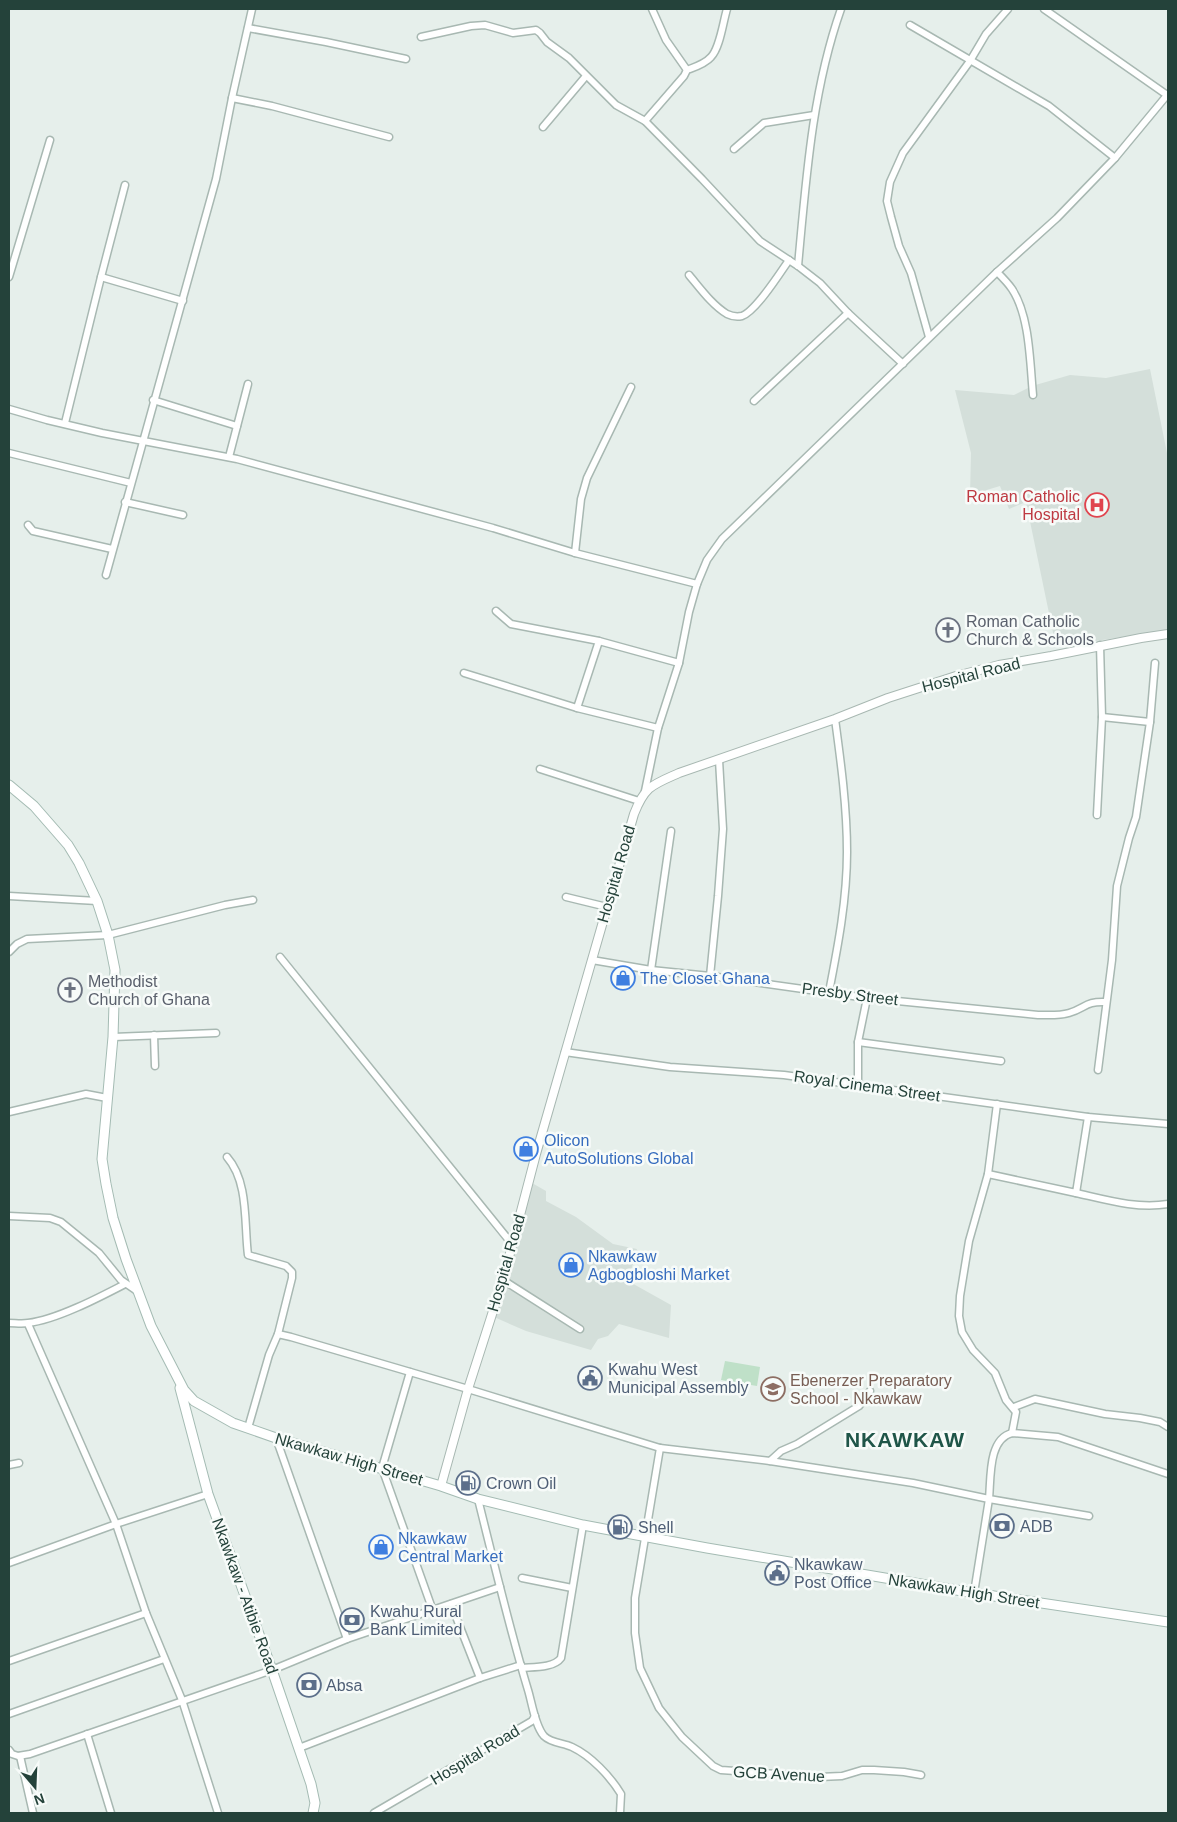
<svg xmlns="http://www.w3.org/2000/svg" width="1177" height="1822" font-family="Helvetica,sans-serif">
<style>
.built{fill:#d4dfda}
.green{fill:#bfe0c8}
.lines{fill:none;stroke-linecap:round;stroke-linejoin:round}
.minor-casing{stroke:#a8b8b2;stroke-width:9}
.tertiary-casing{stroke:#a8b8b2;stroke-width:10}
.secondary-casing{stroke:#a4bbb3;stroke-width:11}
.minor{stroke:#fff;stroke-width:6}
.tertiary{stroke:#fff;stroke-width:8}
.secondary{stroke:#fff;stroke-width:9}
.labels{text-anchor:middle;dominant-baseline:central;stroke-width:5;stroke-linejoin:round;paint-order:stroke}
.health-label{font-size:16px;fill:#be3a42;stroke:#f7fbf9;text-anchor:end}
.worship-label{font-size:16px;fill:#5b616d;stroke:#f7fbf9;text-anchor:start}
.street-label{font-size:16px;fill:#24423a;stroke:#f7fbf9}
.shop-label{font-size:16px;fill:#366cbe;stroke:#f7fbf9;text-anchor:start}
.service-label{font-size:16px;fill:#4e5e75;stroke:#f7fbf9;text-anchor:start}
.education-label{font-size:16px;fill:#785e54;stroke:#f7fbf9;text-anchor:start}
.district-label{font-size:21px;font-weight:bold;letter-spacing:1px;fill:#1f5548;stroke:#f7fbf9}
</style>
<rect width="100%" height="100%" fill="#e6efeb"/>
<g class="built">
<polygon points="1150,369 1168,458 1168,630 1056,647 1026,502 1009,509 1000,486 970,495 971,453 955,390 1014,395 1032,386 1070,375 1106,378"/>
<polygon points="532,1183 546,1191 546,1201 576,1217 613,1244 637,1249 628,1281 671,1305 669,1338 619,1324 608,1336 598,1339 591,1350 526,1331 494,1317"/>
</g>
<polygon class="green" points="725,1361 760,1367 757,1386 721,1380"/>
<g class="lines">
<g class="minor-casing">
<g id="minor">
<polyline points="652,9 666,40 687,70"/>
<polyline points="1044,9 1167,95"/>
<polyline points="910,25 1049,106 1115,158"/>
<polyline points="248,28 326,42 406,59"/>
<polyline points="421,37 471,26 485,25 513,33 536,30 540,33 547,42 569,58 616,105 645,121 702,179 760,241 798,266 820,283 848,313 903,364"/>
<polyline points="232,98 272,106 389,137"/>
<path d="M645,121L684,76L687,70C695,67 705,64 711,57C720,48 723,22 727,9"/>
<polyline points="543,127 586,76"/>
<polyline points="734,149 764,123 814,115"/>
<path d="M798,266C806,180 812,91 841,9"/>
<path d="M997,272C1002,277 1008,283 1012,289C1030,316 1030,364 1033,395"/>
<path d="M689,275C700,288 712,305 727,314C731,316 737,317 742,316C756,311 780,273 789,260"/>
<polyline points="9,277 50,140"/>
<polyline points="101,277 183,301"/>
<polyline points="929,337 911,273 899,246 891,217 887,201 890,182 903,153 970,61 986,34 1008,9"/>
<polyline points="153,400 237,426"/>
<polyline points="754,401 848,313"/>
<polyline points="9,409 47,420 102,433 237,459 493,528 575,553 697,584 689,612 679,663 658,728 645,791"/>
<polyline points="65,423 101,277 125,185"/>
<polyline points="9,453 131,483"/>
<polyline points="229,457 248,384"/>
<polyline points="125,502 183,515"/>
<polyline points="28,525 33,531 112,549"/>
<polyline points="575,553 581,499 587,478 631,387"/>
<polyline points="106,575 216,179 232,98 252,9"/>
<polyline points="697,584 707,560 722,539 997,272 1057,218 1115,158 1168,94"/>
<polyline points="496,611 511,624 599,641 679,663"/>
<polyline points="464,673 577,708 658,728"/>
<polyline points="577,708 599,641"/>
<polyline points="1102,717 1150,722"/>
<polyline points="540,769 639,801"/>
<polyline points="1097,815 1102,717 1100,645"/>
<polyline points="9,896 97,901"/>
<polyline points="566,897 607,907"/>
<polyline points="9,952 17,944 27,939 108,935 225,905 253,900"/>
<polyline points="280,957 512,1244"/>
<path d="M592,960L651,970L710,976L867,998L1038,1015C1048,1015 1059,1016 1069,1013C1086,1008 1085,1001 1106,1002"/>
<polyline points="651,970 671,831"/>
<polyline points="710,976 718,896 723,829 719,760"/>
<path d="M829,992C838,946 847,899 847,852C847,808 841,763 835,719"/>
<polyline points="154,1035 155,1066"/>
<polyline points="113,1037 216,1033"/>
<polyline points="858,1042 1001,1061"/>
<polyline points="565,1052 670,1067 784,1075 1088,1117 1168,1124"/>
<polyline points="1098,1070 1112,960 1117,886 1129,838 1136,817 1150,722 1155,663"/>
<polyline points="858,1085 858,1042 867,998"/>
<polyline points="997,1104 988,1174 969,1241 960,1296 959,1316 962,1332 973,1350 995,1373 1006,1400 1016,1412 1012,1433"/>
<polyline points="9,1112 86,1094 107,1098"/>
<path d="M227,1157C249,1182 244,1224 248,1255L286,1266L292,1272V1278L278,1334"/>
<polyline points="988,1174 1076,1193 1088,1117"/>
<path d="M1076,1193C1107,1200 1137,1209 1168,1204"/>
<polyline points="9,1216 50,1218 61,1222 99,1253 121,1280 137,1291"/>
<polyline points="503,1280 580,1329"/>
<path d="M9,1323C15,1323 22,1324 28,1323C56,1320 100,1297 125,1284"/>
<polyline points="28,1324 116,1524 146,1613 182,1700 218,1813"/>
<polyline points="410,1372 382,1468 433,1611"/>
<polyline points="1014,1407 1035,1399 1105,1414 1140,1418 1160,1422 1168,1427"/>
<polyline points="248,1428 269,1355 278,1334 291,1337 468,1389 660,1448 770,1461 913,1483 989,1499 974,1593"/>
<polyline points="276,1438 347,1639"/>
<polyline points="660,1448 635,1598 635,1633 640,1668 659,1708 682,1737 713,1766 721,1770 819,1777 842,1776 862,1770 874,1770 904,1772 921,1775"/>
<polyline points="770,1461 781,1451 797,1444 859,1406 870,1391"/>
<polyline points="9,1465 19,1463"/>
<path d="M478,1499C494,1563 509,1627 528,1690C532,1703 535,1726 544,1736C551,1743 563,1743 572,1747C591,1756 610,1776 621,1794L620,1813"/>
<path d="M1089,1516L989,1499C991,1478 988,1439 1012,1433L1058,1437L1168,1474"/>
<polyline points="9,1563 116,1524 208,1494"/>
<polyline points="522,1578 572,1588"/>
<polyline points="451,1604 480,1678"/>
<polyline points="9,1661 146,1613"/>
<path d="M522,1668C533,1667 554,1668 561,1658L583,1525"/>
<polyline points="9,1714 164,1659"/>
<polyline points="87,1734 111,1813"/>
<polyline points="299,1748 480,1678 521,1665"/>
<polyline points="9,1750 12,1754 18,1756 30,1754 272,1670 347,1639 500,1587"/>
<polyline points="20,1756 33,1813"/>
<polyline points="374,1813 532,1721 535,1716"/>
</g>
</g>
<g class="tertiary-casing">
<path id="tertiary" d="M441,1486L468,1389L503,1280L536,1154L634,814C645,786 652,785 679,773L835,719L888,698L956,676L999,665L1051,656L1141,638L1168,634"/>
</g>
<g class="secondary-casing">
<g id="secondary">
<polyline points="9,785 34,806 68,845 79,863 97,901 108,935 115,970 113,1037 102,1159 106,1184 113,1218 126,1259 151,1326 184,1390 194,1401 233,1423 276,1438 441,1486 478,1499 583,1525 707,1548 974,1593 1168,1622"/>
<polyline points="180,1388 208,1494 272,1670 311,1784 315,1803 313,1813"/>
</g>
</g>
<use href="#minor" class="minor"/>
<use href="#tertiary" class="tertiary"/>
<use href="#secondary" class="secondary"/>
</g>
<defs>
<g id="hospital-ring" transform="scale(1.25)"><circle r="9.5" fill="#f7fbf9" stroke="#e0444e" stroke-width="1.5"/><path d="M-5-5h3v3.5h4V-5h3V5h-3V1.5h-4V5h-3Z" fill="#e0444e"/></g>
<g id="church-ring" transform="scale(1.25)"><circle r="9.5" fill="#f7fbf9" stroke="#6b7280" stroke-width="1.5"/><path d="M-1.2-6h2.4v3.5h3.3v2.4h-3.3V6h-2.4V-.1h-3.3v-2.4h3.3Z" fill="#6b7280"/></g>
<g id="shop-ring" transform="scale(1.25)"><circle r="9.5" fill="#f7fbf9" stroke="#3f7fe0" stroke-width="1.5"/><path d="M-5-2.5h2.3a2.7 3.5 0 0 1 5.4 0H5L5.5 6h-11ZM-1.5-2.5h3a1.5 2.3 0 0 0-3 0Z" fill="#3f7fe0"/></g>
<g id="civic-ring" transform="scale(1.25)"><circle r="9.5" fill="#f7fbf9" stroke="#5c6f8a" stroke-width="1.5"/><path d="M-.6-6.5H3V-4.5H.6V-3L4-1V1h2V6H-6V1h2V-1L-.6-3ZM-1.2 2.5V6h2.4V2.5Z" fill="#5c6f8a"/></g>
<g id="school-ring" transform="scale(1.25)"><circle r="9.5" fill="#f7fbf9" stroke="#8d6e63" stroke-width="1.5"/><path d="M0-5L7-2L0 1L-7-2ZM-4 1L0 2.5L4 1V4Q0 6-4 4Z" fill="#8d6e63"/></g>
<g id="fuel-ring" transform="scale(1.25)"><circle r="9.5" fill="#f7fbf9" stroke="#5c6f8a" stroke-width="1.5"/><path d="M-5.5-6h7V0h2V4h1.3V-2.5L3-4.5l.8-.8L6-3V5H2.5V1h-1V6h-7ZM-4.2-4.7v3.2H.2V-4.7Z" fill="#5c6f8a"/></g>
<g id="bank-ring" transform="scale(1.25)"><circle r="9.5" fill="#f7fbf9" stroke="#5c6f8a" stroke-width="1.5"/><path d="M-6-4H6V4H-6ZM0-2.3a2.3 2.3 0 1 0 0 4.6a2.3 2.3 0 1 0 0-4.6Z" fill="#5c6f8a"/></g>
</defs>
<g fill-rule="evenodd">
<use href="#hospital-ring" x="1097" y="505"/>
<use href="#church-ring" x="948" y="630"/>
<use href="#shop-ring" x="623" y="978"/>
<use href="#church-ring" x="70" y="990"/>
<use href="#shop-ring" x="526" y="1149"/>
<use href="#shop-ring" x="571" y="1265"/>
<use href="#civic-ring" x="590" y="1378"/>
<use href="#school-ring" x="773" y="1389"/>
<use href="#fuel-ring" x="468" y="1483"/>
<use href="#bank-ring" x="1002" y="1526"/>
<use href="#fuel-ring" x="620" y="1527"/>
<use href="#shop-ring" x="381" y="1547"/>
<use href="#civic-ring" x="777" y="1573"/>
<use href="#bank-ring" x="352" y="1620"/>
<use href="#bank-ring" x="309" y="1685"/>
</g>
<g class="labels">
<g class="health-label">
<text x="1080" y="496">Roman Catholic<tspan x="1080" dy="18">Hospital</tspan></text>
</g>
<g class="worship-label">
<text x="966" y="621">Roman Catholic<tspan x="966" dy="18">Church &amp; Schools</tspan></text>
<text x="88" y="981">Methodist<tspan x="88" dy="18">Church of Ghana</tspan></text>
</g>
<g class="street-label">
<text transform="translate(971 675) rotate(-14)">Hospital Road</text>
<text transform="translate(616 874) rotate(-74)">Hospital Road</text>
<text transform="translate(850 994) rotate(7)">Presby Street</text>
<text transform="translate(867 1086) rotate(8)">Royal Cinema Street</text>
<text transform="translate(506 1263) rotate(-74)">Hospital Road</text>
<text transform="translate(349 1459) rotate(16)">Nkawkaw High Street</text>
<text transform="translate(964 1591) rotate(9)">Nkawkaw High Street</text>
<text transform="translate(245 1596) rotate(70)">Nkawkaw - Atibie Road</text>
<text transform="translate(475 1755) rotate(-31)">Hospital Road</text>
<text transform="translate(779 1774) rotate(3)">GCB Avenue</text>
</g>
<g class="shop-label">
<text x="640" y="978">The Closet Ghana</text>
<text x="544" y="1140">Olicon<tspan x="544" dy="18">AutoSolutions Global</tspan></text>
<text x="588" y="1256">Nkawkaw<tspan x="588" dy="18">Agbogbloshi Market</tspan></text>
<text x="398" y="1538">Nkawkaw<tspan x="398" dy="18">Central Market</tspan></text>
</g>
<g class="service-label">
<text x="608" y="1369">Kwahu West<tspan x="608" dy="18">Municipal Assembly</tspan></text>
<text x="486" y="1483">Crown Oil</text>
<text x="1020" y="1526">ADB</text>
<text x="638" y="1527">Shell</text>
<text x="794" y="1564">Nkawkaw<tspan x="794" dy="18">Post Office</tspan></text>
<text x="370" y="1611">Kwahu Rural<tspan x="370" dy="18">Bank Limited</tspan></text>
<text x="326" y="1685">Absa</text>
</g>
<g class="education-label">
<text x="790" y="1380">Ebenerzer Preparatory<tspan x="790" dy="18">School - Nkawkaw</tspan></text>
</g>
<g class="district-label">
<text x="905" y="1439">NKAWKAW</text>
</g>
</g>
<rect width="1177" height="1822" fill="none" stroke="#24423a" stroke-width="20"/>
<g transform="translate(35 1787) rotate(161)" stroke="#f7fbf9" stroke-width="4" paint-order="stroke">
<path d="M0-4L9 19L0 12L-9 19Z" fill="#24423a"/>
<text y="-8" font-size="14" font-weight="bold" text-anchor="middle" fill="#24423a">N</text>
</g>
</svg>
